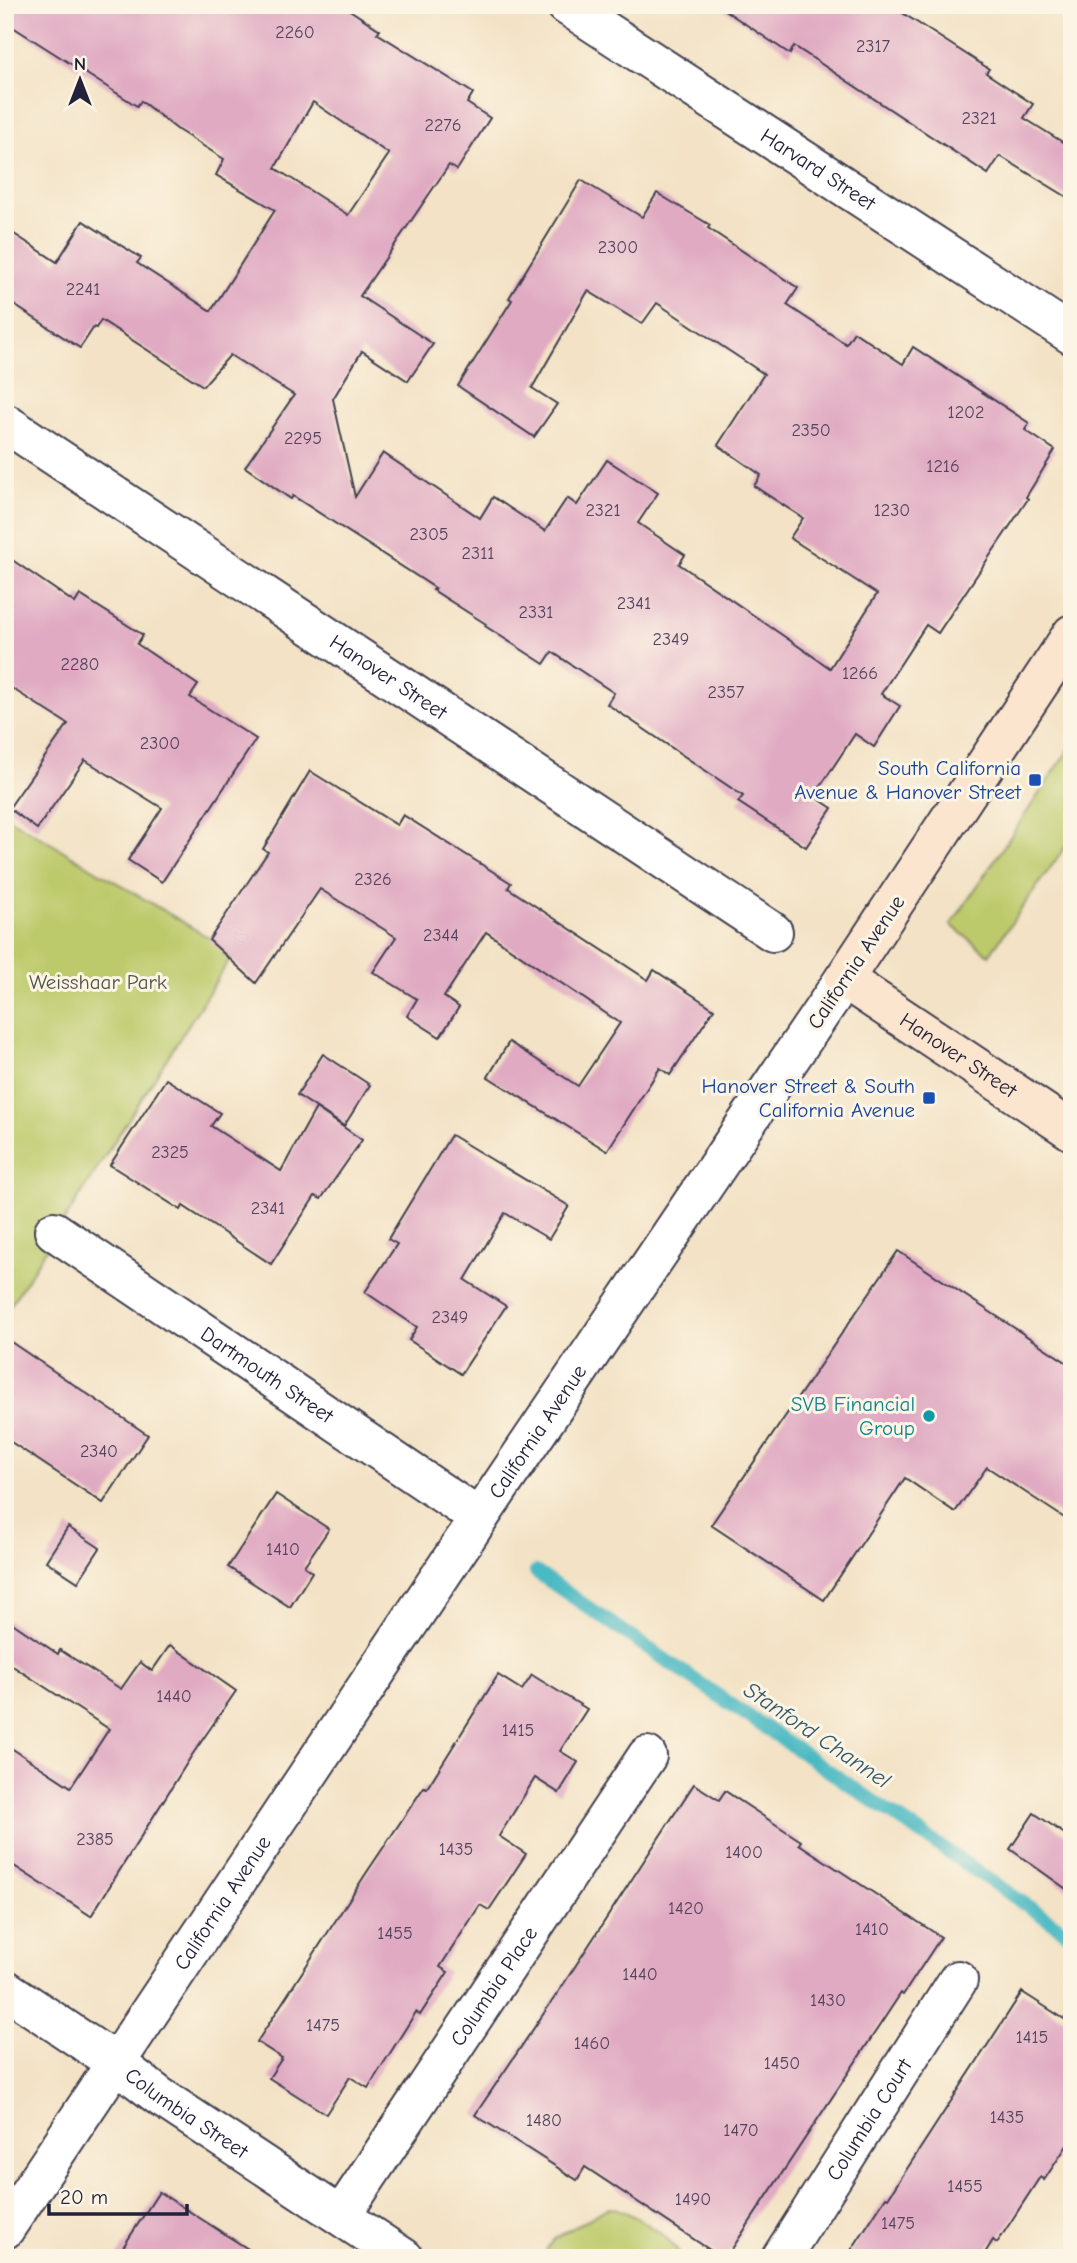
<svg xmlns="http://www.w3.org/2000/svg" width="1077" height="2263" font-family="'Comic Neue',sans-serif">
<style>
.green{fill:#bdca6c;stroke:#707654;stroke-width:2}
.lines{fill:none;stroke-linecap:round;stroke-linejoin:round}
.stream{stroke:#4bb9c3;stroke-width:14}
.building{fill:#e0aac2;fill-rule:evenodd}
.street-casing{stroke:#413f50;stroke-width:42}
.secondary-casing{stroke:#413f50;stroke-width:42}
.street{stroke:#fff;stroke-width:38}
.secondary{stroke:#fce5cf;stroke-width:38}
.transit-dot{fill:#1a4fb4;stroke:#fcf5e5;stroke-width:2.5}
.culture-dot{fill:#0f9aa8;stroke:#fcf5e5;stroke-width:2.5}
.labels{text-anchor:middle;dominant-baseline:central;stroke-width:6;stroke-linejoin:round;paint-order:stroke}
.number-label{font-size:18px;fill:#52445d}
.street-label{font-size:21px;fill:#22223b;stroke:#fcf5e5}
.transit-label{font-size:21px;fill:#164399;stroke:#fcf5e5;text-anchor:end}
.park-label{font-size:21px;fill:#50544a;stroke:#fcf5e5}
.culture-label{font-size:21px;fill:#0d838f;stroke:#fcf5e5;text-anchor:end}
.water-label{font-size:23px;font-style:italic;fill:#30576b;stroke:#fcf5e5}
</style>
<rect width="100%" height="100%" fill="#fcf5e5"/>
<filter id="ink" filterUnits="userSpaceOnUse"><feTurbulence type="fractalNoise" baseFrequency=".0143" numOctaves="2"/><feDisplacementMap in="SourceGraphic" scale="14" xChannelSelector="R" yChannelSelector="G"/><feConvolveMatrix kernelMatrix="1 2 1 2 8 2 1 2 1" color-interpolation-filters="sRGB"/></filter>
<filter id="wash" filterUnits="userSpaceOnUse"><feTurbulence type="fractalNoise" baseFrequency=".00686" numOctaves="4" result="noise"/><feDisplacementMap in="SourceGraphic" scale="28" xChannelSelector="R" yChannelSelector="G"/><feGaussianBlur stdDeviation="1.57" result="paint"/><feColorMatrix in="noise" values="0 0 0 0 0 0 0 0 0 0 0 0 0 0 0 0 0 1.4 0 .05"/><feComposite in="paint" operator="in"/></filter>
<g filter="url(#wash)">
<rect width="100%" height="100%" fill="#f3e2c5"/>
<g class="green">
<polygon points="1072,745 1072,837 989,955 951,925"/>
<polygon points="5,816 226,948 223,954 230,959 5,1314"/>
<path d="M609,2207C628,2209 676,2239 681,2258H545L546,2250L554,2239Z"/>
</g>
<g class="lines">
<polyline class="stream" points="536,1572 1072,1936"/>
</g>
<g id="blocks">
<g class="building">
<path d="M5,5H342L380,30L377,33L473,93L467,103L490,118L457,170L449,165L360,296L433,344L408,381L362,351L333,399L355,497L383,453L480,518L493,497L545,531L567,498L577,505L607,460L658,493L638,523L685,555L679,564L830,668L877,594L790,538L803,518L754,486L761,475L718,445L764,374L657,303L642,324L588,291L532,388L557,404L534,437L458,386L512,300L509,298L581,180L642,217L657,193L710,225L708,228L798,288L787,305L846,344L854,332L903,364L913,347L1029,423L1025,430L1055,450L1026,497L1028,499L938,633L926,625L881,694L900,706L874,747L855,734L814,796L832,808L806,847L738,802L743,796L607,704L614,693L552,652L544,664L485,626L486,624L433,590L435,588L293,496L291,499L245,467L294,395L230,355L203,386L101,320L96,328L94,327L80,348L5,299V228L57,262L83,221L141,258L137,263L211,311L275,210L216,175L224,159L178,130L141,101L137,106L5,22ZM313,102L389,154L348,215L275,168Z"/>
<polygon points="717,5 890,5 989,69 986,73 1033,104 1024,118 1072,148 1072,200 1000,156 988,174 794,46 790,54"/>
<polygon points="5,555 75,603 80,595 143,635 137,644 198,685 190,697 256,739 162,882 128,860 162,808 85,760 37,829 9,808 68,724 5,684"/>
<polygon points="310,771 397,825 403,815 511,883 508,888 648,980 654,970 714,1009 670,1075 660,1068 607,1151 488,1077 509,1042 578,1086 620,1023 486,932 444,997 459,1007 440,1037 407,1016 417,999 373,972 396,937 320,889 256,983 209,940 268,852 263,849"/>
<polygon points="323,1054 370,1085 344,1126 297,1095"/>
<polygon points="166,1079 220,1113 211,1126 281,1171 316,1108 362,1140 321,1199 315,1196 271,1264 183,1206 181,1210 110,1165"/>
<polygon points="451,1135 569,1206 549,1239 505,1213 465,1280 506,1306 461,1374 409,1340 417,1327 365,1292 397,1244 388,1239"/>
<polygon points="898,1251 1072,1366 1072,1523 987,1467 955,1512 905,1478 824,1600 711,1525"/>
<polygon points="5,1338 148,1435 103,1503 5,1438"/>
<polygon points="276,1494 329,1529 304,1566 312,1572 290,1607 228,1567"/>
<polygon points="68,1527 100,1548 78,1582 46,1561"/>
<polygon points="5,1618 58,1654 60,1650 121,1689 140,1662 152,1671 170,1645 236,1691 192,1755 91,1916 5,1860 5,1744 71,1787 109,1729 5,1661"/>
<polygon points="498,1675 522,1690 532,1675 587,1709 560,1751 578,1762 559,1793 535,1778 499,1836 526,1854 489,1910 480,1905 440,1967 448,1972 420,2015 416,2012 368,2088 350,2077 326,2114 269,2078 282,2058 257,2042 365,1875 424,1787 427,1788"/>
<polygon points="694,1784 719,1800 725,1791 801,1841 799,1844 941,1937 903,1995 901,1993 726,2258 722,2258 585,2167 577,2180 475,2115 561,1988"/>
<polygon points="1034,1813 1072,1839 1072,1893 1010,1849"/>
<polygon points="1022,1992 1072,2024 1072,2138 1044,2180 1040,2177 997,2243 993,2240 982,2258 846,2258 886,2197 888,2198"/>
<polygon points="159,2192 262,2258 116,2258"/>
</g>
</g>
</g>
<g filter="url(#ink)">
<use href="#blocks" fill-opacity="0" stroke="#413f50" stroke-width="2"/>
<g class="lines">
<g class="street-casing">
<g id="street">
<path id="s1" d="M566,5L1072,335"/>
<path id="s2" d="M5,423L773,932"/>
<path id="s3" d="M54,1231L479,1518"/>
<path id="s4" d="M5,1989L116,2063L159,2096L404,2258"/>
<path id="s5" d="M341,2216L647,1756"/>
<path id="s6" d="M5,2229L479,1518L844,979"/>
<path id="s7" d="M781,2258L958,1980"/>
</g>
</g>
<g class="secondary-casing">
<g id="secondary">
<path id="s8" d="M1072,634L844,979L1072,1131"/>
</g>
</g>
<use href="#street" class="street"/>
<use href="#secondary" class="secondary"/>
</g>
</g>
<g class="transit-dot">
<rect x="1028" y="773" width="14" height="14" rx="3.5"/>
<rect x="922" y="1091" width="14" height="14" rx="3.5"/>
</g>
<circle class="culture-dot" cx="929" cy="1416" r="7"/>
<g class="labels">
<g class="number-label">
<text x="295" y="32">2260</text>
<text x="873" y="46">2317</text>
<text x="979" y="118">2321</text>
<text x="443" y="125">2276</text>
<text x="618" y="247">2300</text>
<text x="83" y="289">2241</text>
<text x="966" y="412">1202</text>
<text x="811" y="430">2350</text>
<text x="303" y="438">2295</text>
<text x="943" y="466">1216</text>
<text x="603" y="510">2321</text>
<text x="892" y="510">1230</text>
<text x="429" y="534">2305</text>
<text x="478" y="553">2311</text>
<text x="634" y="603">2341</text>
<text x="536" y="612">2331</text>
<text x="671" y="639">2349</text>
<text x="80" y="664">2280</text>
<text x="860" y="673">1266</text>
<text x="726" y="692">2357</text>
<text x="160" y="743">2300</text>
<text x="373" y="879">2326</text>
<text x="441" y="935">2344</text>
<text x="170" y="1152">2325</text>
<text x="268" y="1208">2341</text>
<text x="450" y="1317">2349</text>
<text x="99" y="1451">2340</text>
<text x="283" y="1549">1410</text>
<text x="174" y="1696">1440</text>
<text x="518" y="1730">1415</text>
<text x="95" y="1839">2385</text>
<text x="456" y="1849">1435</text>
<text x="744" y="1852">1400</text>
<text x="686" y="1908">1420</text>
<text x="872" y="1929">1410</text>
<text x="395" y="1933">1455</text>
<text x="640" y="1974">1440</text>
<text x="828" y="2000">1430</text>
<text x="323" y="2025">1475</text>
<text x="1032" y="2037">1415</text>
<text x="592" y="2043">1460</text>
<text x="782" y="2063">1450</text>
<text x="1007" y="2117">1435</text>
<text x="544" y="2120">1480</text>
<text x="741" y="2130">1470</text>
<text x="965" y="2186">1455</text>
<text x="693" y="2199">1490</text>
<text x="898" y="2223">1475</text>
</g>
<g class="street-label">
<text stroke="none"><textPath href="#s1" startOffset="301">Harvard Street</textPath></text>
<text stroke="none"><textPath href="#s2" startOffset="460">Hanover Street</textPath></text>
<text transform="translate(856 962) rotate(-56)">California Avenue</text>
<text stroke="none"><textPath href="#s8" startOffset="551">Hanover Street</textPath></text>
<text stroke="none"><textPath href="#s3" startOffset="257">Dartmouth Street</textPath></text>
<text stroke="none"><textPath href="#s6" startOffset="959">California Avenue</textPath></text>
<text stroke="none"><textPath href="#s6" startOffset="392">California Avenue</textPath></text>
<text stroke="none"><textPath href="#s5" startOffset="276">Columbia Place</textPath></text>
<text stroke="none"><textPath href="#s4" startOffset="220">Columbia Street</textPath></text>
<text stroke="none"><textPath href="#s7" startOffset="164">Columbia Court</textPath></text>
</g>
<g class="transit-label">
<text x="1021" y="768">South California<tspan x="1021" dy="24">Avenue &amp; Hanover Street</tspan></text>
<text x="915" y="1086">Hanover Street &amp; South<tspan x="915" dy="24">California Avenue</tspan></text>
</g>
<g class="park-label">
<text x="98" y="982">Weisshaar Park</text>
</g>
<g class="culture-label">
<text x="915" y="1404">SVB Financial<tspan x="915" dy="24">Group</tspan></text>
</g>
<g class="water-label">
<text transform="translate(817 1735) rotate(34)">Stanford Channel</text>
</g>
</g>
<rect width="1077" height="2263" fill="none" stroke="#fcf5e5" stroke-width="28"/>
<g transform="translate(80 80)" stroke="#fcf5e5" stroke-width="5" paint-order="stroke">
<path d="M0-5L12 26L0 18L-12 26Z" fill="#22223b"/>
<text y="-10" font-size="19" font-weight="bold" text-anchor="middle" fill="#22223b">N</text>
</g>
<path d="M49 2204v10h138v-10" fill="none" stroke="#22223b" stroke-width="3.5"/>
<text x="60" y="2204" font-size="21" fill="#22223b" stroke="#fcf5e5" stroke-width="5" paint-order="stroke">20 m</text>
</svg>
